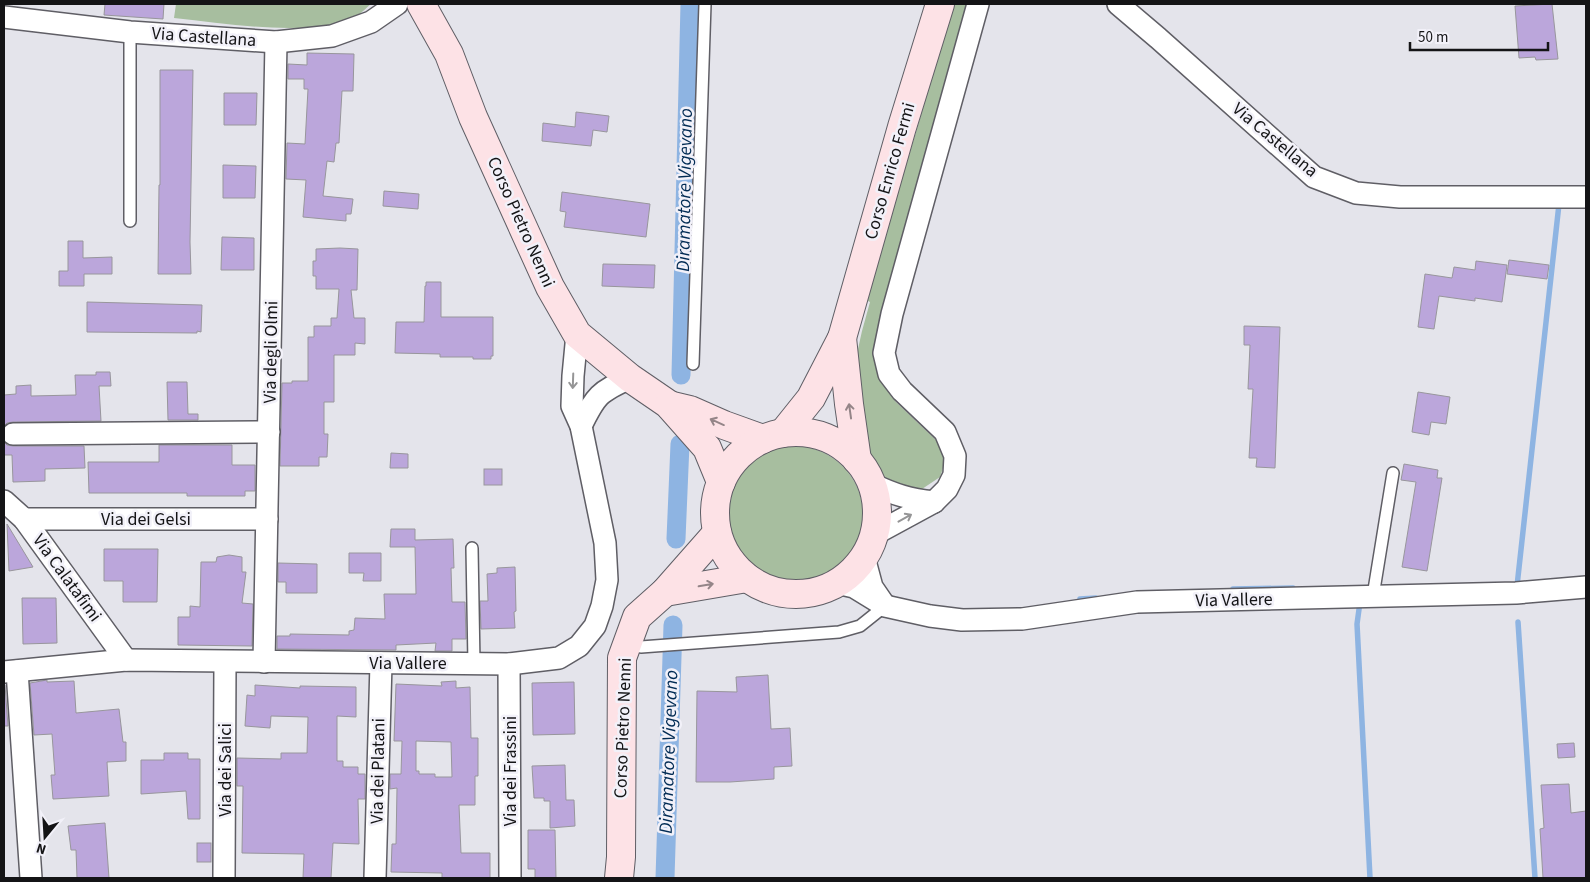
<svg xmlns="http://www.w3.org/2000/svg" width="1590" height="882" font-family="'Source Sans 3',sans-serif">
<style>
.green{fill:#a7be9f}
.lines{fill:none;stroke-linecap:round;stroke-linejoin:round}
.stream{stroke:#8eb4e2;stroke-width:5.5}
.canal{stroke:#8eb4e2;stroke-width:19}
.building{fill:#bba6db;stroke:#98969c;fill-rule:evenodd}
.service-casing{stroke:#5f5e65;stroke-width:14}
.minor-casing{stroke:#5f5e65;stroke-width:24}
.secondary-casing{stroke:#5f5e65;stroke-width:30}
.service{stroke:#fff;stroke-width:11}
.minor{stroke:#fff;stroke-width:21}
.secondary{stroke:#fde2e6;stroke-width:28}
.oneway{stroke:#959596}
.oneway2{stroke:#948588}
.labels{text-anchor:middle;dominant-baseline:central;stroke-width:5;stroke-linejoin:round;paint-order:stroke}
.street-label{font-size:18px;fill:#141416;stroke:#f2f1f9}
.water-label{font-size:19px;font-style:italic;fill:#012b54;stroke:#f2f1f9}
</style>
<rect width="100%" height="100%" fill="#e4e4eb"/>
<g class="green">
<path d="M176,4H371C363,11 356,18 346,22C337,25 326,26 316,27C269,31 221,23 174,18Z"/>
<polygon points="954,4 969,4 878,373 886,389 896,402 937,441 944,451 945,462 940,477 922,489 917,490 895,486 882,477 869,452 854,367 862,331 870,302 866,300"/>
<circle cx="794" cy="515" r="69"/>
</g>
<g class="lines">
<g class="stream">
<polyline points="1520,586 1517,586 1559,204"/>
<polyline points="1233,589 1293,588"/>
<polyline points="1080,599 1096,598"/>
<polyline points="1360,602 1357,624 1370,878"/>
<polyline points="1518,622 1535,878"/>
</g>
<g class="canal">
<polyline points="681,375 690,4"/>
<polyline points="676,539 680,444"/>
<polyline points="665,878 673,625"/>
</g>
</g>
<g class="building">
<polygon points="105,4 164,4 163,19 104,15"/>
<polygon points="1552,4 1558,59 1536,60 1535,57 1519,58 1515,6"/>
<polygon points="307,53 354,54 353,91 342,91 339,143 336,143 334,162 327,161 323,196 353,199 351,214 346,214 346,221 303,217 306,180 286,179 287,143 305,144 308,89 304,89 304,79 288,79 288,64 307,65"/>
<polygon points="160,70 193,70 190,242 191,274 158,274 159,185 160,185"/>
<polygon points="224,93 257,93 256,125 224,125"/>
<polygon points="576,112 609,116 607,132 593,130 591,146 542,141 543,123 575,127"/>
<polygon points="223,165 256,166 255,198 223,198"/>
<polygon points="384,191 419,194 418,209 383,206"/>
<polygon points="562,192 650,204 646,237 564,227 566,212 560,211"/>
<polygon points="222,237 254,238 254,270 221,270"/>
<polygon points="68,241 83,241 83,258 112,257 112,274 84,274 84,286 59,286 59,271 68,271"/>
<polygon points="340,248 358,249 357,290 351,290 354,318 365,318 365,344 355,343 355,355 334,355 334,402 324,402 324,434 328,434 327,457 319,457 319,466 280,466 282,383 292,383 292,381 308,381 308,337 314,337 314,326 331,326 331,318 337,318 339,289 316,289 316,276 313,276 313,261 316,261 316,249"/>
<polygon points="1509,260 1549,265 1547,279 1507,274"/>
<polygon points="1476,261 1507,265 1502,302 1475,298 1475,301 1439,296 1434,329 1418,327 1425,274 1452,278 1454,267 1475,270"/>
<polygon points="603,264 655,265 654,288 602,286"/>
<polygon points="426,282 441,282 441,317 493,317 493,356 491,356 491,359 473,359 473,357 440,357 440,354 395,353 396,322 424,322 425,286 426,286"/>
<polygon points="87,302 202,305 201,332 197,331 197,333 87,332"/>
<polygon points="1244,326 1280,327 1275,468 1256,467 1257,458 1249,458 1253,389 1248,389 1250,345 1244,345"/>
<polygon points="96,372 110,372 111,386 99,386 101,421 13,422 7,423 4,426 4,395 16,394 16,386 31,385 31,396 76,395 75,375 96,375"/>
<polygon points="167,382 187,382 188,414 198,414 198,420 168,420"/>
<polygon points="1418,392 1450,397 1446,424 1431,422 1429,435 1412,432"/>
<polygon points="4,442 7,445 13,446 84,446 85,468 45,469 45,481 13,482 12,455 4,455"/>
<polygon points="159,445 232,445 232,465 255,465 255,491 245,491 245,496 187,496 187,493 89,493 88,462 159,462"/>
<polygon points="391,453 408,454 408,468 390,468"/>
<polygon points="1404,464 1438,470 1437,478 1442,478 1427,571 1402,567 1416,482 1401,480"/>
<rect x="484" y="469" width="18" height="16"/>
<polygon points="7,524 33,567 9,571"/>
<polygon points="391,529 415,529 415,540 453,539 454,568 451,568 452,602 465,602 466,639 452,639 452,651 435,651 436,643 396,645 396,650 277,649 277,636 290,636 290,634 349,635 349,631 354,630 355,618 385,619 384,594 416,594 415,547 390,547"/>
<polygon points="104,549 158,549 157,602 123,602 123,581 104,581"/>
<polygon points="349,553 381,553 381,581 363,581 364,573 349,573"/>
<polygon points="229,555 242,557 242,572 246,572 242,603 253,604 252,646 178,645 178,617 190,617 190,606 200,607 201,562 216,562 217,557"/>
<polygon points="278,563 317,564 317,593 286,593 286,582 278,582"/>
<polygon points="515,567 516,611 514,612 515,628 481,629 480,601 488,601 487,574 497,573 497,568"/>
<polygon points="22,598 56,598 57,643 23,644"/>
<polygon points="768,675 771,729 790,728 792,766 774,767 774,779 730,782 696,782 697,691 737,692 736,677"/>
<polygon points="47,680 47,682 74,681 76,713 119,709 123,742 126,742 126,761 107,762 109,796 53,799 51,775 55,775 52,734 34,735 30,683"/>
<path d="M456,681V688L470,687L471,738H478V776H475V805H459L461,853H490V878H442V873L391,872L392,844H396L397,788L390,789V774H401L402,741H394L396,684L442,686L441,682ZM416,741L451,742L452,777H435V774H419V771H416Z"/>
<polygon points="574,682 575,734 533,735 532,683"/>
<polygon points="4,685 5,685 8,726 4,726"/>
<polygon points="255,685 300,688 300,686 356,687 356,717 337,716 337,761 343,761 343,767 358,767 358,774 365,774 365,799 358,799 359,844 333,843 331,878 303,878 304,854 242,853 243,786 237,786 237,758 281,759 281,753 307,753 308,717 271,716 270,728 245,726 247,695 255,696"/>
<polygon points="1574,743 1575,757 1558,758 1557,744"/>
<polygon points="164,753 188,753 188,759 200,759 200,819 188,819 186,791 141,794 141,760 164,760"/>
<polygon points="565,765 566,800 574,800 575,826 550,828 550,801 544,801 544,798 534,798 532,766"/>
<polygon points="1569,784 1571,813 1586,811 1586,878 1543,878 1540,829 1544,828 1541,785"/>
<polygon points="105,823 109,878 77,878 76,850 71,850 68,826"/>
<polygon points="528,830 555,830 556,878 535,878 535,869 528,869"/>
<rect x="197" y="843" width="14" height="19"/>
</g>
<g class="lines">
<g class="service-casing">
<g id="service">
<polyline points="130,221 130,32"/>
<polyline points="693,364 705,4"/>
<polyline points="472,548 474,664"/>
<polyline points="1373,596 1393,473"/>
<polyline points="641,647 839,632 860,626 885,606"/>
</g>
</g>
<g class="minor-casing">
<g id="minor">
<polyline points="1118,4 1158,38 1314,177 1356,193 1400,197 1586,197"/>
<polyline points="4,17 130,32 276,42 332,36 371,22 397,4"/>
<path d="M581,426C596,395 599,392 630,378"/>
<polyline points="13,434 269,432"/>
<path d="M872,484C895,495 909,499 934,502"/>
<polyline points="4,501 24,519 126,660"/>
<polyline points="24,519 267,519"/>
<polyline points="875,534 934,502 947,489 954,475 955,456 945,432 902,391 889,374 884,353 892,314 978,4"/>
<polyline points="864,557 872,587 883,603"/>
<polyline points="837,583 854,587 885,606 930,616 962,620 1022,619 1137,602 1516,593 1586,587"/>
<polyline points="264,662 276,42"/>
<polyline points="509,664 510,878"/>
<polyline points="17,671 31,878"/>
<polyline points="4,672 126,660 509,664 559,658 579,646 595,626 602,606 607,580 605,543 581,426 572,406 573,376 577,334"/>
<polyline points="224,878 225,662"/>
<polyline points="375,878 381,663"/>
</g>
</g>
<g class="secondary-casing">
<g id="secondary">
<polyline points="421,4 449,54 473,117 550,287 577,334 630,378 668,404 707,448 721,482"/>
<polyline points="842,338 849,404 857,460"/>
<polyline points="669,405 690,410 724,425 763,439"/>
<circle cx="796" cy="513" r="81"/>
<polyline points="783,433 811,398 842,338 902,127 940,4"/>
<polyline points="665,592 747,578"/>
<polyline points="619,878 621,857 622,658 637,617 665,592 717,533"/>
</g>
</g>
<use href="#service" class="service"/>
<use href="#minor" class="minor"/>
<use href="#secondary" class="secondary"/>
</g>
<defs><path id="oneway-shaft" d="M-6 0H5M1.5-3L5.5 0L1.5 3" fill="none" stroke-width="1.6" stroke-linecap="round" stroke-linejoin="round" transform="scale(1.25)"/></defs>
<g class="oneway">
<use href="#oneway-shaft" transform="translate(573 381) rotate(92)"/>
<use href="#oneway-shaft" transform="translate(905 518) rotate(-29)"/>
</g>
<g class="oneway2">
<use href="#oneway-shaft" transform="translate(850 411) rotate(-98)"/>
<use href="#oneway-shaft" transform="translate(717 422) rotate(-156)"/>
<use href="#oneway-shaft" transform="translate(706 585) rotate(-10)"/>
</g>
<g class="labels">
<g class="street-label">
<text transform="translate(204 37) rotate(4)">Via Castellana</text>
<text transform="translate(1275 140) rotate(40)">Via Castellana</text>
<text transform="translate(890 171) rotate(-74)">Corso Enrico Fermi</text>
<text transform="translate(521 222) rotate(66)">Corso Pietro Nenni</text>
<text transform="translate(271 352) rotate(-89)">Via degli Olmi</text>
<text x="146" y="519">Via dei Gelsi</text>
<text transform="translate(67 578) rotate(54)">Via Calatafimi</text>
<text transform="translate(1234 600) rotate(-1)">Via Vallere</text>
<text x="408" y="663">Via Vallere</text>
<text transform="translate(623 728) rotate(-88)">Corso Pietro Nenni</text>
<text transform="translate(225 770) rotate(-90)">Via dei Salici</text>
<text transform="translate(378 771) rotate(-89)">Via dei Platani</text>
<text transform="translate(510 771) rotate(-90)">Via dei Frassini</text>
</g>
<g class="water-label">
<text transform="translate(685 190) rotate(-89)">Diramatore Vigevano</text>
<text transform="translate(669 752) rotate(-88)">Diramatore Vigevano</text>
</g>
</g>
<rect width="1590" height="882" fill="none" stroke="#141416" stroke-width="10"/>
<g transform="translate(45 837) rotate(198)" stroke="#f2f1f9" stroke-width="4" paint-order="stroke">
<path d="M0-4L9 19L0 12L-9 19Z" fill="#141416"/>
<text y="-8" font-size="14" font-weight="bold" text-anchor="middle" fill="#141416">N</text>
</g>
<path d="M1410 42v8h138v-8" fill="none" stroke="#141416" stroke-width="2.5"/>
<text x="1418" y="42" font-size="15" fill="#141416" stroke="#f2f1f9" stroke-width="4" paint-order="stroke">50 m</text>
</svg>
